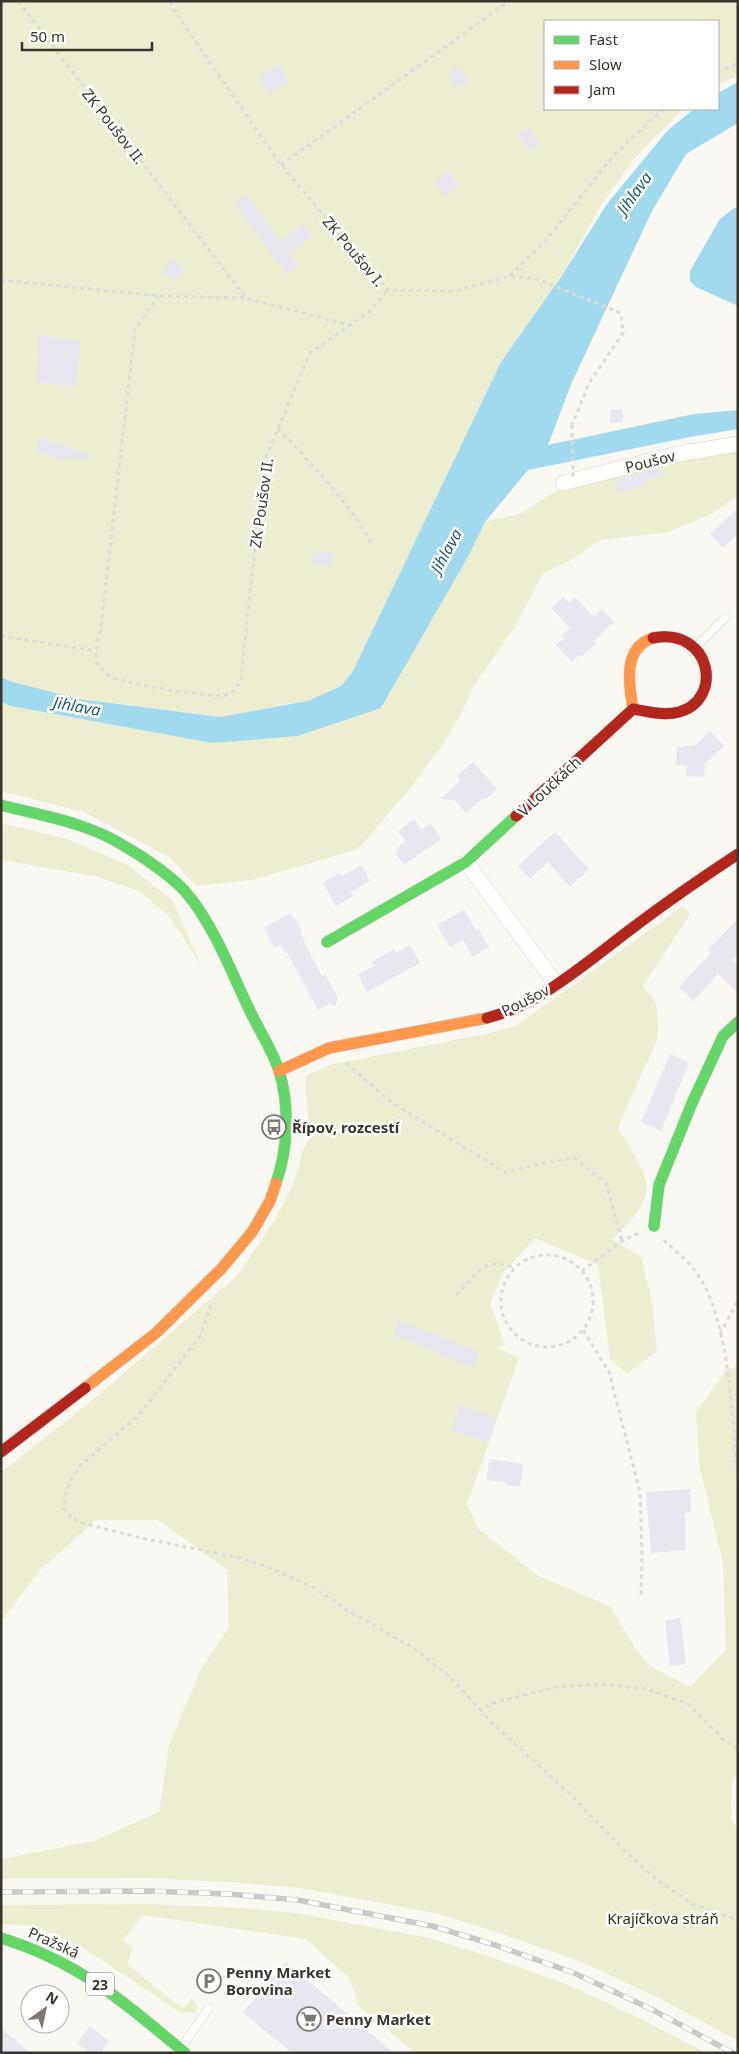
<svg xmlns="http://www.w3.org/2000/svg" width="739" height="2054" font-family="'Noto Sans',sans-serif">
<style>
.green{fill:#edeed0}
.water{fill:#a1d9ee}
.building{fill:#e8e7ef}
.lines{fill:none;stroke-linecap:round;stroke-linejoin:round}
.lane-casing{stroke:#d7d4cd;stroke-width:9}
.street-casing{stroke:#d7d4cd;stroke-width:16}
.fast-casing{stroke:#d7d4cd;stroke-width:12}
.slow-casing{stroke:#d7d4cd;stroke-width:12}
.jam-casing{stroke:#d7d4cd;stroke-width:12}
.path{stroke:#dbdbda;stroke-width:3;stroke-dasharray:4 4;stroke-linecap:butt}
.lane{stroke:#fefefd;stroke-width:8}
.street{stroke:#fefefd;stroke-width:15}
.fast{stroke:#63d668;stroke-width:11}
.slow{stroke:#ff974d;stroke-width:11}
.jam{stroke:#b3261e;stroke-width:11}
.rail-casing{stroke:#cac9c8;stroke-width:5.5}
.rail{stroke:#fff;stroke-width:4;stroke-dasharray:11;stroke-linecap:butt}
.path-bridge{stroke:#dbdbda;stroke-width:3;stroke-dasharray:4 4;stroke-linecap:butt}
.labels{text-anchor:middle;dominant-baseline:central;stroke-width:5;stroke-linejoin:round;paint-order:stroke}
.shield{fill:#fff;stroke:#74716b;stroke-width:1}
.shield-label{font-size:14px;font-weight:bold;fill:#39342c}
.street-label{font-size:15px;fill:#39342c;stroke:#fff}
.poi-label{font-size:15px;font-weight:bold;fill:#39342c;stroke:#fff;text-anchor:start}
.park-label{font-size:15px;fill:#2e2f10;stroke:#fff}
.water-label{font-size:16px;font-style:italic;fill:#1c5c72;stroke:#fff}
</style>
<rect width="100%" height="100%" fill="#faf8f3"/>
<g class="green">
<polygon points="1,1 738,1 738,76 718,84 718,21 545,21 545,109 683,109 634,159 602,204 561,277 501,362 352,673 341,686 308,701 220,717 79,699 13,682 1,677"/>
<polygon points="738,451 738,496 711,514 669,532 601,540 571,560 543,573 513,630 473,687 463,710 445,741 413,785 361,846 355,850 252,880 196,886 169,857 83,812 1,791 1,702 11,706 212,743 381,708 468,557 485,522 519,514 573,481 660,463"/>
<polygon points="1,823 67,839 128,865 172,900 201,965 168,915 139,891 94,876 1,860"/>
<path d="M683,906L690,914L643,986L656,1003L658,1025L657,1040L618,1127C625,1140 647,1173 647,1187C646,1207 626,1227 612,1239L641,1257L652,1302L657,1351L627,1374L610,1359L598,1265L535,1238L504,1272L490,1303L505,1345L496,1347L519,1358L467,1504L479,1529L538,1576L610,1606L636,1649L650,1666L691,1687L726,1649L723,1563L699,1465L696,1412L727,1369L738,1367V1774L732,1781L731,1818L738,1830V2041L657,1997L579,1961L496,1932L435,1913L300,1888L228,1882L148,1878L1,1879V1859L94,1841L159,1812L169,1745L201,1669L229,1627L227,1570L158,1520H96L40,1570L1,1622V1472L84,1407L238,1275L277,1216L294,1182L303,1150L310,1138L305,1084L307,1075L329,1065L494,1032L517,1025Z"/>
<polygon points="148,1904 227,1907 296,1913 429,1938 488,1956 569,1985 645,2021 706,2053 415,2053 358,2005 350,1978 305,1939 143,1915 123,1940 133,1949 127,1964 183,2009 192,1998 197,2006 196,2012 181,2013 85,1949 35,1926 1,1924 1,1905"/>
</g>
<g class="water">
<polygon points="738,82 738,123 686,154 652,211 572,382 548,445 694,414 738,410 738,429 690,437 528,470 485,522 468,557 381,708 297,736 212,743 11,706 1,702 1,677 13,682 79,699 220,717 308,701 341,686 352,673 501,362 561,277 607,204 668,130 694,109 718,109 718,93"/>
<polygon points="734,208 738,208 738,306 696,287 690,281 690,271 720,219"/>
</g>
<g class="building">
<polygon points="278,64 290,80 269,94 258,78"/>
<polygon points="458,66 469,81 456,89 446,74"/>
<polygon points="529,127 541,144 530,152 517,134"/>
<polygon points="449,171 459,186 445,197 434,182"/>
<polygon points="246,194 281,241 304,224 313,236 290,253 299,266 287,275 234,204"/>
<polygon points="173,259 185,268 175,282 162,272"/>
<polygon points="38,335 81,341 76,387 36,382 39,351 37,350"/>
<polygon points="623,409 623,422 610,423 610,410"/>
<polygon points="38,437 88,454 87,460 68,458 68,461 53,460 53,456 37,454"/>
<polygon points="661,468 663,476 645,480 646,485 617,492 614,480"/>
<polygon points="738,508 738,534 723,548 710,534"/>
<polygon points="313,551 333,553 331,566 311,564"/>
<polygon points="563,597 569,603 575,597 594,617 602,609 614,622 594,641 596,643 581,657 579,655 572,662 556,645 564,638 561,636 570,628 551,608"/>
<polygon points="710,731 724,746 705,763 704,777 686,776 687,766 676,765 677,747 696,745"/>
<polygon points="473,762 497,789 485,800 483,798 466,813 454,800 440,799 460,781 457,776"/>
<polygon points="414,819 421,830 430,823 441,839 404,865 395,853 398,850 399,846 405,841 398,831"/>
<polygon points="555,832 589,869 570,887 548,862 530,879 518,866"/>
<polygon points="361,865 370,881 351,892 353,896 336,906 323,883 340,873 342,876"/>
<polygon points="464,910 476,930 479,929 489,947 472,957 463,940 450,947 437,925"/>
<polygon points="291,913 302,932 301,933 305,942 304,943 322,976 325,974 338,997 335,1006 329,1004 318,1010 287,952 285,953 280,945 275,948 264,928"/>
<polygon points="738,919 738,954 732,960 738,966 738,993 718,974 693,1001 679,987 711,953 708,950"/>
<polygon points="410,945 420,963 367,992 358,974 374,966 372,962 394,949 396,953"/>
<polygon points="670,1054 689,1063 661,1131 641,1122"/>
<polygon points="399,1320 480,1352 474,1368 393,1335"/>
<polygon points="460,1405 497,1418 488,1443 451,1430"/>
<polygon points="490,1459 523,1464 520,1487 506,1485 506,1482 486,1480"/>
<polygon points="690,1489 691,1512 685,1513 686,1550 651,1553 646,1492"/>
<polygon points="680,1618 686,1664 670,1666 665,1620"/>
<polygon points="286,1962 394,2053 292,2053 243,2012"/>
<polygon points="90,2026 109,2041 100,2053 90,2053 77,2043"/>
<polygon points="1,2028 30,2053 1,2053"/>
</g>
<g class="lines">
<g class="lane-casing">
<g id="lane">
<polyline points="696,647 725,618"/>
<polyline points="181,2048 209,2008"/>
</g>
</g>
<g class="street-casing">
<g id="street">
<polyline points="563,483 673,455 738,444"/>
<polyline points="466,862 556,984"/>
</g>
</g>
<g class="fast-casing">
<g id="fast">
<path d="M1,805C43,816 89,823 126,847C145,858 176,879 189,896C216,930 232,974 251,1013C260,1032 273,1051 279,1071C290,1106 288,1149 276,1183"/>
<polyline points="327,942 466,862 516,816"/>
<polyline points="654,1226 659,1185 692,1103 723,1036 738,1022"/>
<path d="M1,1938C79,1962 124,2002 185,2053"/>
</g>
</g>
<g class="slow-casing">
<g id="slow">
<path d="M633,709C629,685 622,648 653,638"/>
<polyline points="279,1071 329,1048 487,1018"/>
<polyline points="85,1388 156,1333 222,1268 252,1232 270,1201 276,1183"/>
</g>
</g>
<g class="jam-casing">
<g id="jam">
<path d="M516,816L633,709C648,712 665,716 679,712C724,700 712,627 653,638"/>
<path d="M487,1018C540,1005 592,958 635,926C668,901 703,877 738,854"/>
<polyline points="1,1452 85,1388"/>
</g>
</g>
<g class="path">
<polyline points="18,1 246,298 349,325"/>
<polyline points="170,1 173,9 281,165 388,290 456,291 510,276 537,279 621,313 623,333 589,383 572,425"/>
<polyline points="718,73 738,63"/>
<polyline points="281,165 509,1"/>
<polyline points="510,276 546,240 613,156 663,109"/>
<polyline points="1,280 159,296 246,298"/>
<path d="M159,296L135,329L101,627C100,636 94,651 96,661C98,667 106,674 112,677C129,684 208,698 225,695C234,694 237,686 241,680L263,469L266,457L310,353L369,312L388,290"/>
<path d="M278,428C311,464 348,500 371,543"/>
<polyline points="1,636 97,651"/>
<polyline points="346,1063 391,1102 506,1173 536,1164 574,1158 606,1183 622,1241"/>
<path d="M664,1240C674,1251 687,1259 696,1272C731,1319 732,1423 738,1481"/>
<circle cx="547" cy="1301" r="46"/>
<polyline points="582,1271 622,1241 639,1233"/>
<path d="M456,1295C478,1274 482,1256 515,1268"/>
<polyline points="211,1305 200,1336 139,1415 81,1465 72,1477 65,1495 64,1509 73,1519 82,1523 141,1538 237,1557 273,1569 313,1587 347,1610 412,1647 450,1677 481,1710"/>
<polyline points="583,1330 609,1372 640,1492 642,1558 641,1596"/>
<polyline points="720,1334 738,1300"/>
<polyline points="738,1748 724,1740 688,1704 647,1689 601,1684 556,1687 492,1703 481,1710 492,1723 570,1794 628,1854 656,1879 692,1904 738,1920"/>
</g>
<use href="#lane" class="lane"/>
<use href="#street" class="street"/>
<use href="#fast" class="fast"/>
<use href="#slow" class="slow"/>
<use href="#jam" class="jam"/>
<g class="rail-casing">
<polyline id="rail" points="1,1892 148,1891 228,1894 298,1900 432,1926 492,1944 574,1973 651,2009 733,2053"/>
</g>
<use href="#rail" class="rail"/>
<polyline class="path-bridge" points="572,425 573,481"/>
</g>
<defs>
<g id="bus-ring" transform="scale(1.25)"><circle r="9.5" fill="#fff" stroke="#7d7972" stroke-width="1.5"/><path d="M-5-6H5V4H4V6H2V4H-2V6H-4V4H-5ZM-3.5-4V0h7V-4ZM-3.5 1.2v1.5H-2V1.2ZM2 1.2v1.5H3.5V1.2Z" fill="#7d7972"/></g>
<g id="parking-ring" transform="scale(1.25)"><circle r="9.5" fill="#fff" stroke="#7d7972" stroke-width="1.5"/><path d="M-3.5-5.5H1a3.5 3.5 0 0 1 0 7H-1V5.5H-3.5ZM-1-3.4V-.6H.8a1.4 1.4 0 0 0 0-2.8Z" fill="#7d7972"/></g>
<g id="supermarket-ring" transform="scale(1.25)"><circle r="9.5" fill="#fff" stroke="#7d7972" stroke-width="1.5"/><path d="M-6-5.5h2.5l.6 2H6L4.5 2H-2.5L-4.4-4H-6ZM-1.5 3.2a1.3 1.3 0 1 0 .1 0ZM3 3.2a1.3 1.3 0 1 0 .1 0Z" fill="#7d7972"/></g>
</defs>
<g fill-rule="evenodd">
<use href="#bus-ring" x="274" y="1127"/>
<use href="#parking-ring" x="209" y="1981"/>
<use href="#supermarket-ring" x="309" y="2019"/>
</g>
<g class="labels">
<rect class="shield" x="86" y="1972.5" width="28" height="23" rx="4"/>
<g class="shield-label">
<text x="100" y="1984">23</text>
</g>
<g class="street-label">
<text transform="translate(114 126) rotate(52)">ZK Poušov II.</text>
<text transform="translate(354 251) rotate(50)">ZK Poušov I.</text>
<text transform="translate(650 461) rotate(-14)">Poušov</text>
<text transform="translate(261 503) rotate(-82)">ZK Poušov II.</text>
<text transform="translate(549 786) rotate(-43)">V Loučkách</text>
<text transform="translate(525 1000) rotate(-27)">Poušov</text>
<text transform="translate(54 1942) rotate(24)">Pražská</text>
</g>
<g class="poi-label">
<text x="292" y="1127">Řípov, rozcestí</text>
<text x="226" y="1972">Penny Market<tspan x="226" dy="17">Borovina</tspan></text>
<text x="326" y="2019">Penny Market</text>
</g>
<g class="park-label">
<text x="663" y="1918">Krajíčkova stráň</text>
</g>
<g class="water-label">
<text transform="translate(634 193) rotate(-54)">Jihlava</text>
<text transform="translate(446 551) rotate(-61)">Jihlava</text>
<text transform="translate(77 706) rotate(10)">Jihlava</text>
</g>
</g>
<rect width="739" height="2054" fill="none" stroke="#39342c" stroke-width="5"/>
<rect x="544" y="20" width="175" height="90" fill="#ffffff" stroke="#b0aeab"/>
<rect x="554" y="36" width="25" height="8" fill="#63d668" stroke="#b0aeab"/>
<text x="589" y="45" font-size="15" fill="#39342c">Fast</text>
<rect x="554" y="61" width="25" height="8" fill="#ff974d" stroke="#b0aeab"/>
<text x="589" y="70" font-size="15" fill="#39342c">Slow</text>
<rect x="554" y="86" width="25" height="8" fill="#b3261e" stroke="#b0aeab"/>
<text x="589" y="95" font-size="15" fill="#39342c">Jam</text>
<g transform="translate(45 2009) rotate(33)"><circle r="24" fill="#ffffff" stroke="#b0aeab"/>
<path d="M0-4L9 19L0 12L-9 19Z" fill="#7d7972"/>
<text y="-8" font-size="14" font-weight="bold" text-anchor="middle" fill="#39342c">N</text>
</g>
<path d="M22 42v8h130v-8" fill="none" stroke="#39342c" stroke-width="2.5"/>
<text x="30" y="42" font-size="15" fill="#39342c" stroke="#ffffff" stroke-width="4" paint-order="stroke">50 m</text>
</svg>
